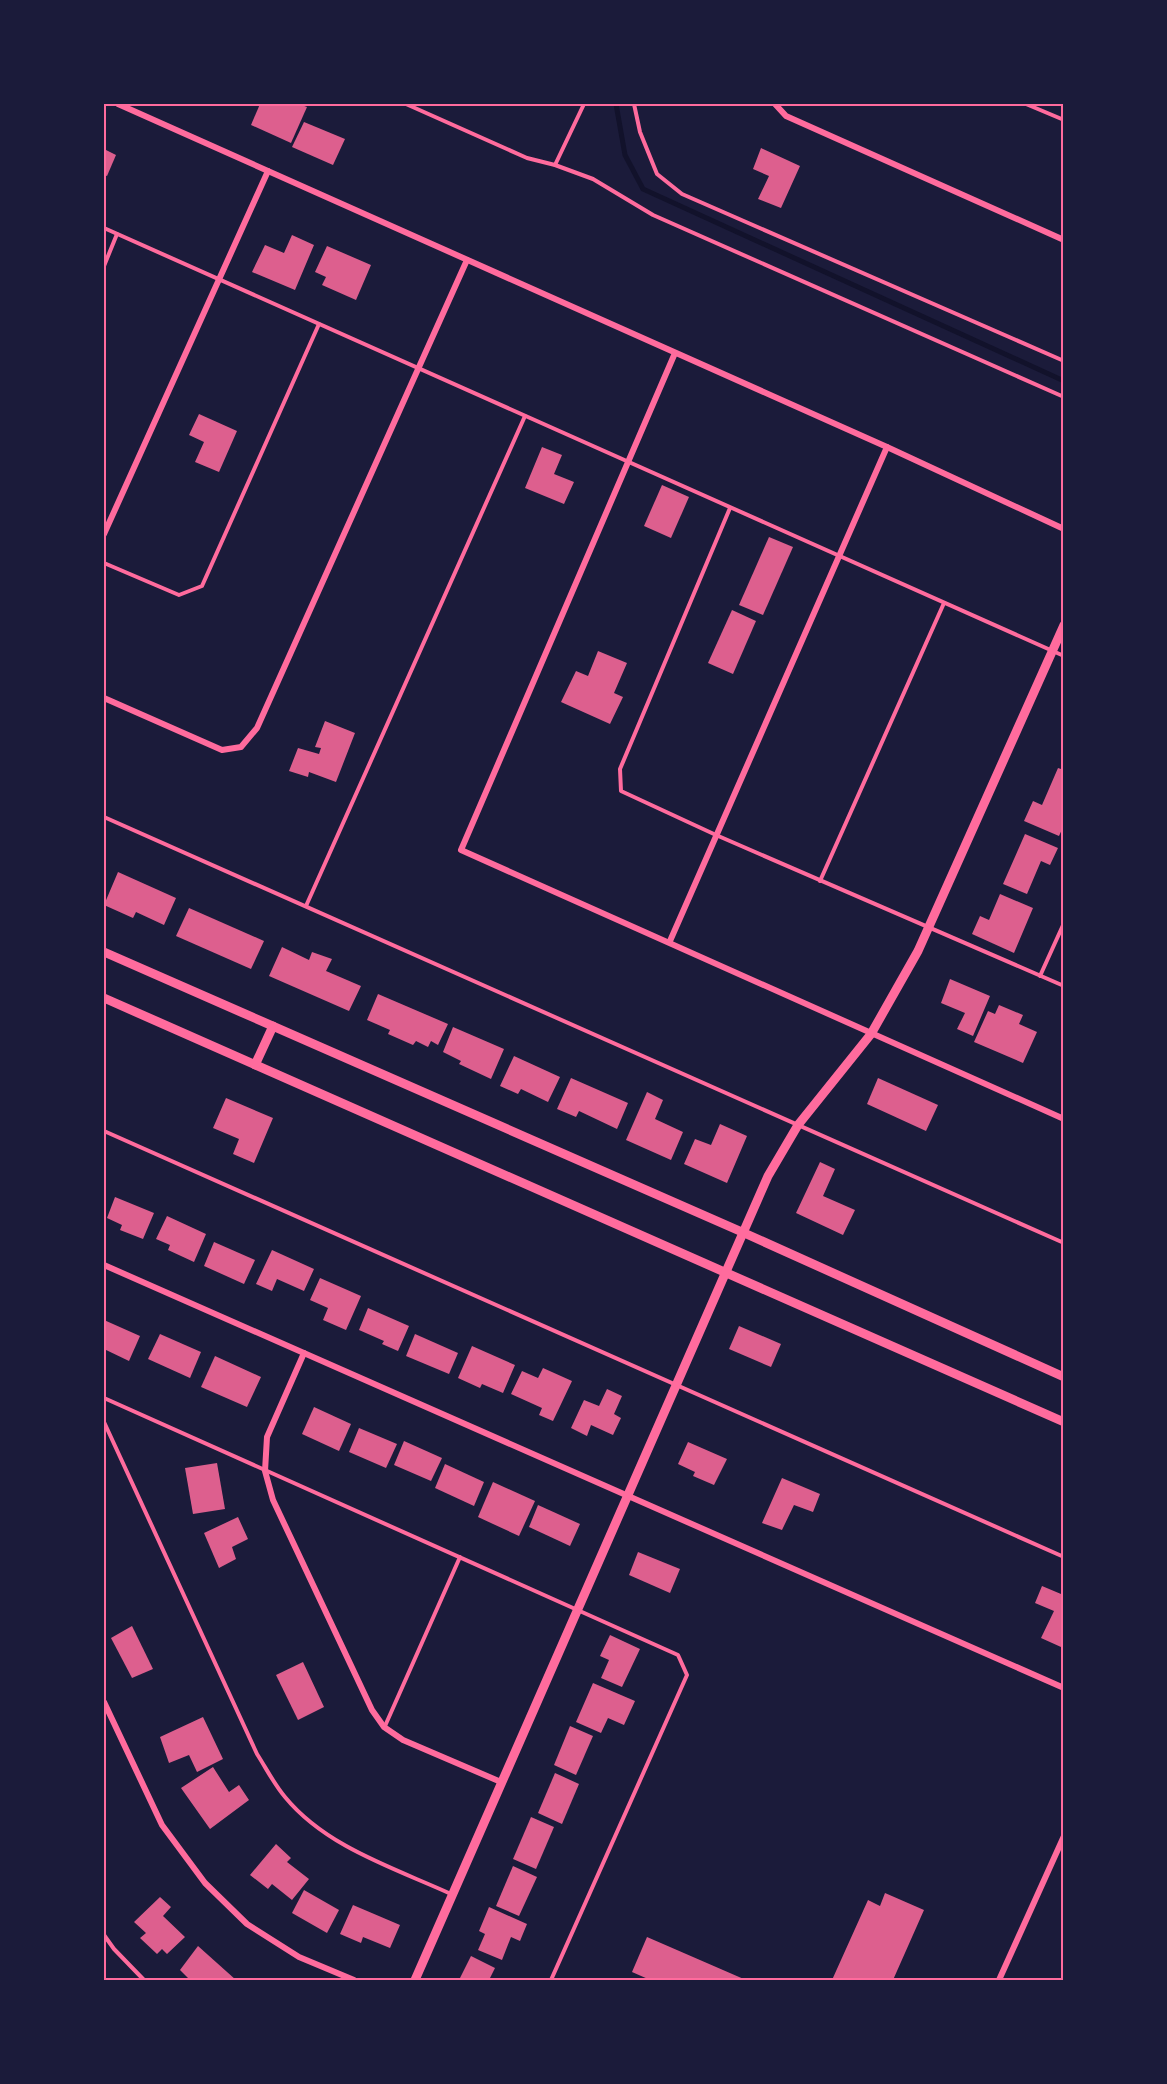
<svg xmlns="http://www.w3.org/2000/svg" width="1167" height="2084" font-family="'Archivo Narrow',sans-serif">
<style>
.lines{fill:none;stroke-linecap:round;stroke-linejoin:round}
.stream{stroke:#12122b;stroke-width:5}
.building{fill:#dd5f8e}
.service{stroke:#ff6b9d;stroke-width:4}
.minor{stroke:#ff6b9d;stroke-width:6}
.tertiary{stroke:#ff6b9d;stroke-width:9}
.neatline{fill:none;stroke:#ff6b9d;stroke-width:2}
</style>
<rect width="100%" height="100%" fill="#1b1b3a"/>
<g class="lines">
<polyline class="stream" points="616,104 625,155 643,189 1064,381"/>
</g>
<g class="building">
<polygon points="260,104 299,104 307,107 291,143 251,125"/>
<polygon points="304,122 345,139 333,165 292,147"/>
<polygon points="761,148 800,166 781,208 758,199 769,176 753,169"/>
<polygon points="104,149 116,155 107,176 104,175"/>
<polygon points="292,235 314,245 295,290 252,272 265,245 284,253"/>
<polygon points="327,246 371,265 356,300 322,285 326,277 315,272"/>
<polygon points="199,414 237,431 219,472 195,462 204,442 189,435"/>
<polygon points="542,447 562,455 554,474 574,482 564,504 525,488"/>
<polygon points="662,485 689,497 671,538 644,526"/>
<polygon points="769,537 793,547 763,615 739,605"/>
<polygon points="732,610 756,621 733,674 708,663"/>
<polygon points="598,651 627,663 614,693 623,697 610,724 561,702 576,671 588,676"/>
<polygon points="325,721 355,733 336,782 309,772 308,777 289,771 298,748 319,754 321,748 315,747"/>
<polygon points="1058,768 1064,770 1064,825 1059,836 1024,821 1033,801 1042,805"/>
<polygon points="1025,834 1058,848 1050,865 1041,861 1027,894 1003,884"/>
<polygon points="118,872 176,898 164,925 136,912 133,918 104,905"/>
<polygon points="1000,894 1033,908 1014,953 972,934 980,916 989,920"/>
<polygon points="189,908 264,941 251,969 176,936"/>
<polygon points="282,947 309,960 312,952 332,959 326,971 361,986 349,1011 269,976"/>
<polygon points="950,979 990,996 973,1036 957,1029 965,1013 941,1003"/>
<polygon points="378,994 448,1024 438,1045 431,1041 428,1047 416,1041 413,1045 388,1034 390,1030 367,1020"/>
<polygon points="999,1005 1023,1015 1019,1024 1037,1032 1023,1063 974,1042 988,1011 995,1014"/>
<polygon points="453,1027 504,1049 491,1079 459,1064 461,1061 443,1052"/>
<polygon points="514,1056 560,1077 548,1102 521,1089 518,1094 500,1086"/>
<polygon points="571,1078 628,1103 617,1129 579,1111 576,1117 557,1109"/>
<polygon points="878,1078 938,1105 926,1131 867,1104"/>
<polygon points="647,1092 663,1100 655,1119 683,1132 671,1160 626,1140"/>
<polygon points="226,1098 273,1118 254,1163 233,1154 239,1139 213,1128"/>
<polygon points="720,1124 747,1136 727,1183 684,1164 695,1139 711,1145"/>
<polygon points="820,1162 835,1169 823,1196 855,1210 843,1235 796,1213"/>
<polygon points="115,1197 154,1213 143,1239 120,1230 122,1225 107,1218"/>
<polygon points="167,1216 206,1234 194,1262 168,1250 170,1245 156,1239"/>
<polygon points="214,1242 255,1260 244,1284 204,1266"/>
<polygon points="272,1250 314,1269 304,1291 277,1279 272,1291 256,1284"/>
<polygon points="320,1278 361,1296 346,1330 323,1320 328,1308 310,1300"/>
<polygon points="368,1308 409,1326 398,1351 382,1344 384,1341 359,1330"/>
<polygon points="104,1320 140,1336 129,1361 104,1349"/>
<polygon points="739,1326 781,1344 771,1367 729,1349"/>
<polygon points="160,1334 201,1352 190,1378 148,1359"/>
<polygon points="415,1334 458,1353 449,1374 406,1356"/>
<polygon points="472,1346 515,1365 503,1393 482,1384 480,1388 458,1378"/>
<polygon points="215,1356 261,1377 247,1407 201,1387"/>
<polygon points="543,1368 572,1381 553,1421 539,1415 542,1408 511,1394 522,1371 538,1378"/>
<polygon points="607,1389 622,1396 614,1414 621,1418 613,1435 591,1425 587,1436 571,1428 584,1400 599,1406"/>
<polygon points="314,1407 351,1424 339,1451 302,1434"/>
<polygon points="359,1428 397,1444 386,1468 349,1452"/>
<polygon points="404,1441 442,1458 431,1481 394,1465"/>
<polygon points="688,1442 727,1459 714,1485 693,1476 695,1472 678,1464"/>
<polygon points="217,1463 225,1509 193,1514 185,1468"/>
<polygon points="445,1464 484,1482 474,1506 435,1488"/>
<polygon points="782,1478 820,1494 813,1512 794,1505 782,1530 762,1523"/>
<polygon points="493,1482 535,1501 519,1536 478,1517"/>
<polygon points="538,1505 580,1524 570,1546 529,1527"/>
<polygon points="238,1517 248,1539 232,1547 236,1559 219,1568 204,1533"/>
<polygon points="638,1552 680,1569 670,1593 629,1575"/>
<polygon points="1042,1586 1061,1594 1064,1588 1064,1641 1061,1647 1041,1638 1054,1611 1035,1603"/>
<polygon points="132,1626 153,1669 132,1678 111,1638"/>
<polygon points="610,1635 640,1649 622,1687 601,1678 609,1660 600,1656"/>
<polygon points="303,1662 324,1707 298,1720 276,1675"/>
<polygon points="593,1683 635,1701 624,1725 608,1718 601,1733 576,1722"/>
<polygon points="203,1717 223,1759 197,1772 189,1755 169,1763 160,1737"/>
<polygon points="570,1726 593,1736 576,1775 554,1765"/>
<polygon points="213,1767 229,1792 239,1785 249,1800 210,1829 181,1788"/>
<polygon points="555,1773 579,1784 562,1824 538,1813"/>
<polygon points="531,1817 554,1827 536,1869 513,1859"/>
<polygon points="276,1844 291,1858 287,1862 309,1879 292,1900 272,1884 268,1889 250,1875"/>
<polygon points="513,1866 537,1877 519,1916 496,1906"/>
<polygon points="304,1890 339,1910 327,1933 292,1913"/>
<polygon points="885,1893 924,1910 893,1980 832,1980 868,1900 880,1906"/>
<polygon points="160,1897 171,1907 163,1916 185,1937 167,1954 162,1949 157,1954 140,1938 146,1933 134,1922"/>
<polygon points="353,1905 400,1925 390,1948 363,1937 361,1943 340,1934"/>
<polygon points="489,1907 527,1924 520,1941 511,1937 502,1960 478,1950 485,1934 479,1931"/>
<polygon points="647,1937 746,1980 647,1980 648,1979 632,1972"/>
<polygon points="198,1946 236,1980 190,1980 180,1970"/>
<polygon points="471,1956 495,1968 489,1980 459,1980"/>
</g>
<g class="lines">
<g class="service">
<polyline points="406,104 527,158 555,165 593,179 653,215 1064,397"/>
<polyline points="634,104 640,132 657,174 682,194 1064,361"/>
<polyline points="1026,104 1064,120"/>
<polyline points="555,165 584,104"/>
<polyline points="104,228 1064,656"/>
<polyline points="104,266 117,234"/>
<polyline points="730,508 620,769 621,791 716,835 1064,986"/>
<polyline points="104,563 179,595 202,586 319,324"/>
<polyline points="104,817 1064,1243"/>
<polyline points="820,881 944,603"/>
<polyline points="306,906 525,416"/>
<polyline points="1040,976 1064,923"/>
<polyline points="104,1131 1064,1557"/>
<polyline points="104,1398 678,1655 687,1675 551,1980"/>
<path d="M104,1422L257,1754C266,1768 274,1784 285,1797C326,1847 394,1868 451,1894"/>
<polyline points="385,1726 460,1557"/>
<polyline points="104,1935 114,1949 144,1980"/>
</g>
<g class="minor">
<polyline points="118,104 887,447 1064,529"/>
<polyline points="775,104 786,116 1064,240"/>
<path d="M675,353L461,850C662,938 862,1030 1064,1119"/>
<polyline points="104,534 268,171"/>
<polyline points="104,698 222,750 241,747 257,728 467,260"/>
<polyline points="670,941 887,447"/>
<polyline points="104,1265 1064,1688"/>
<polyline points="304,1353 267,1437 265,1471 273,1500 372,1710 384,1727 403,1740 501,1782"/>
<polyline points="104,1702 162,1825 205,1883 247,1924 299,1957 354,1980"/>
<polyline points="999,1980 1064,1836"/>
</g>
<g class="tertiary">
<polyline points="104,952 742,1232 1064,1377"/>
<polyline points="104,998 1064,1422"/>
<polyline points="255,1065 273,1026"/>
<polyline points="415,1980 768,1176 798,1125 871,1034 918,951 1064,625"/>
</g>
</g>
<rect width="1167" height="2084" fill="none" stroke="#1b1b3a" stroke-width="210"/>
<rect x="105" y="105" width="957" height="1874" class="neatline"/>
</svg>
